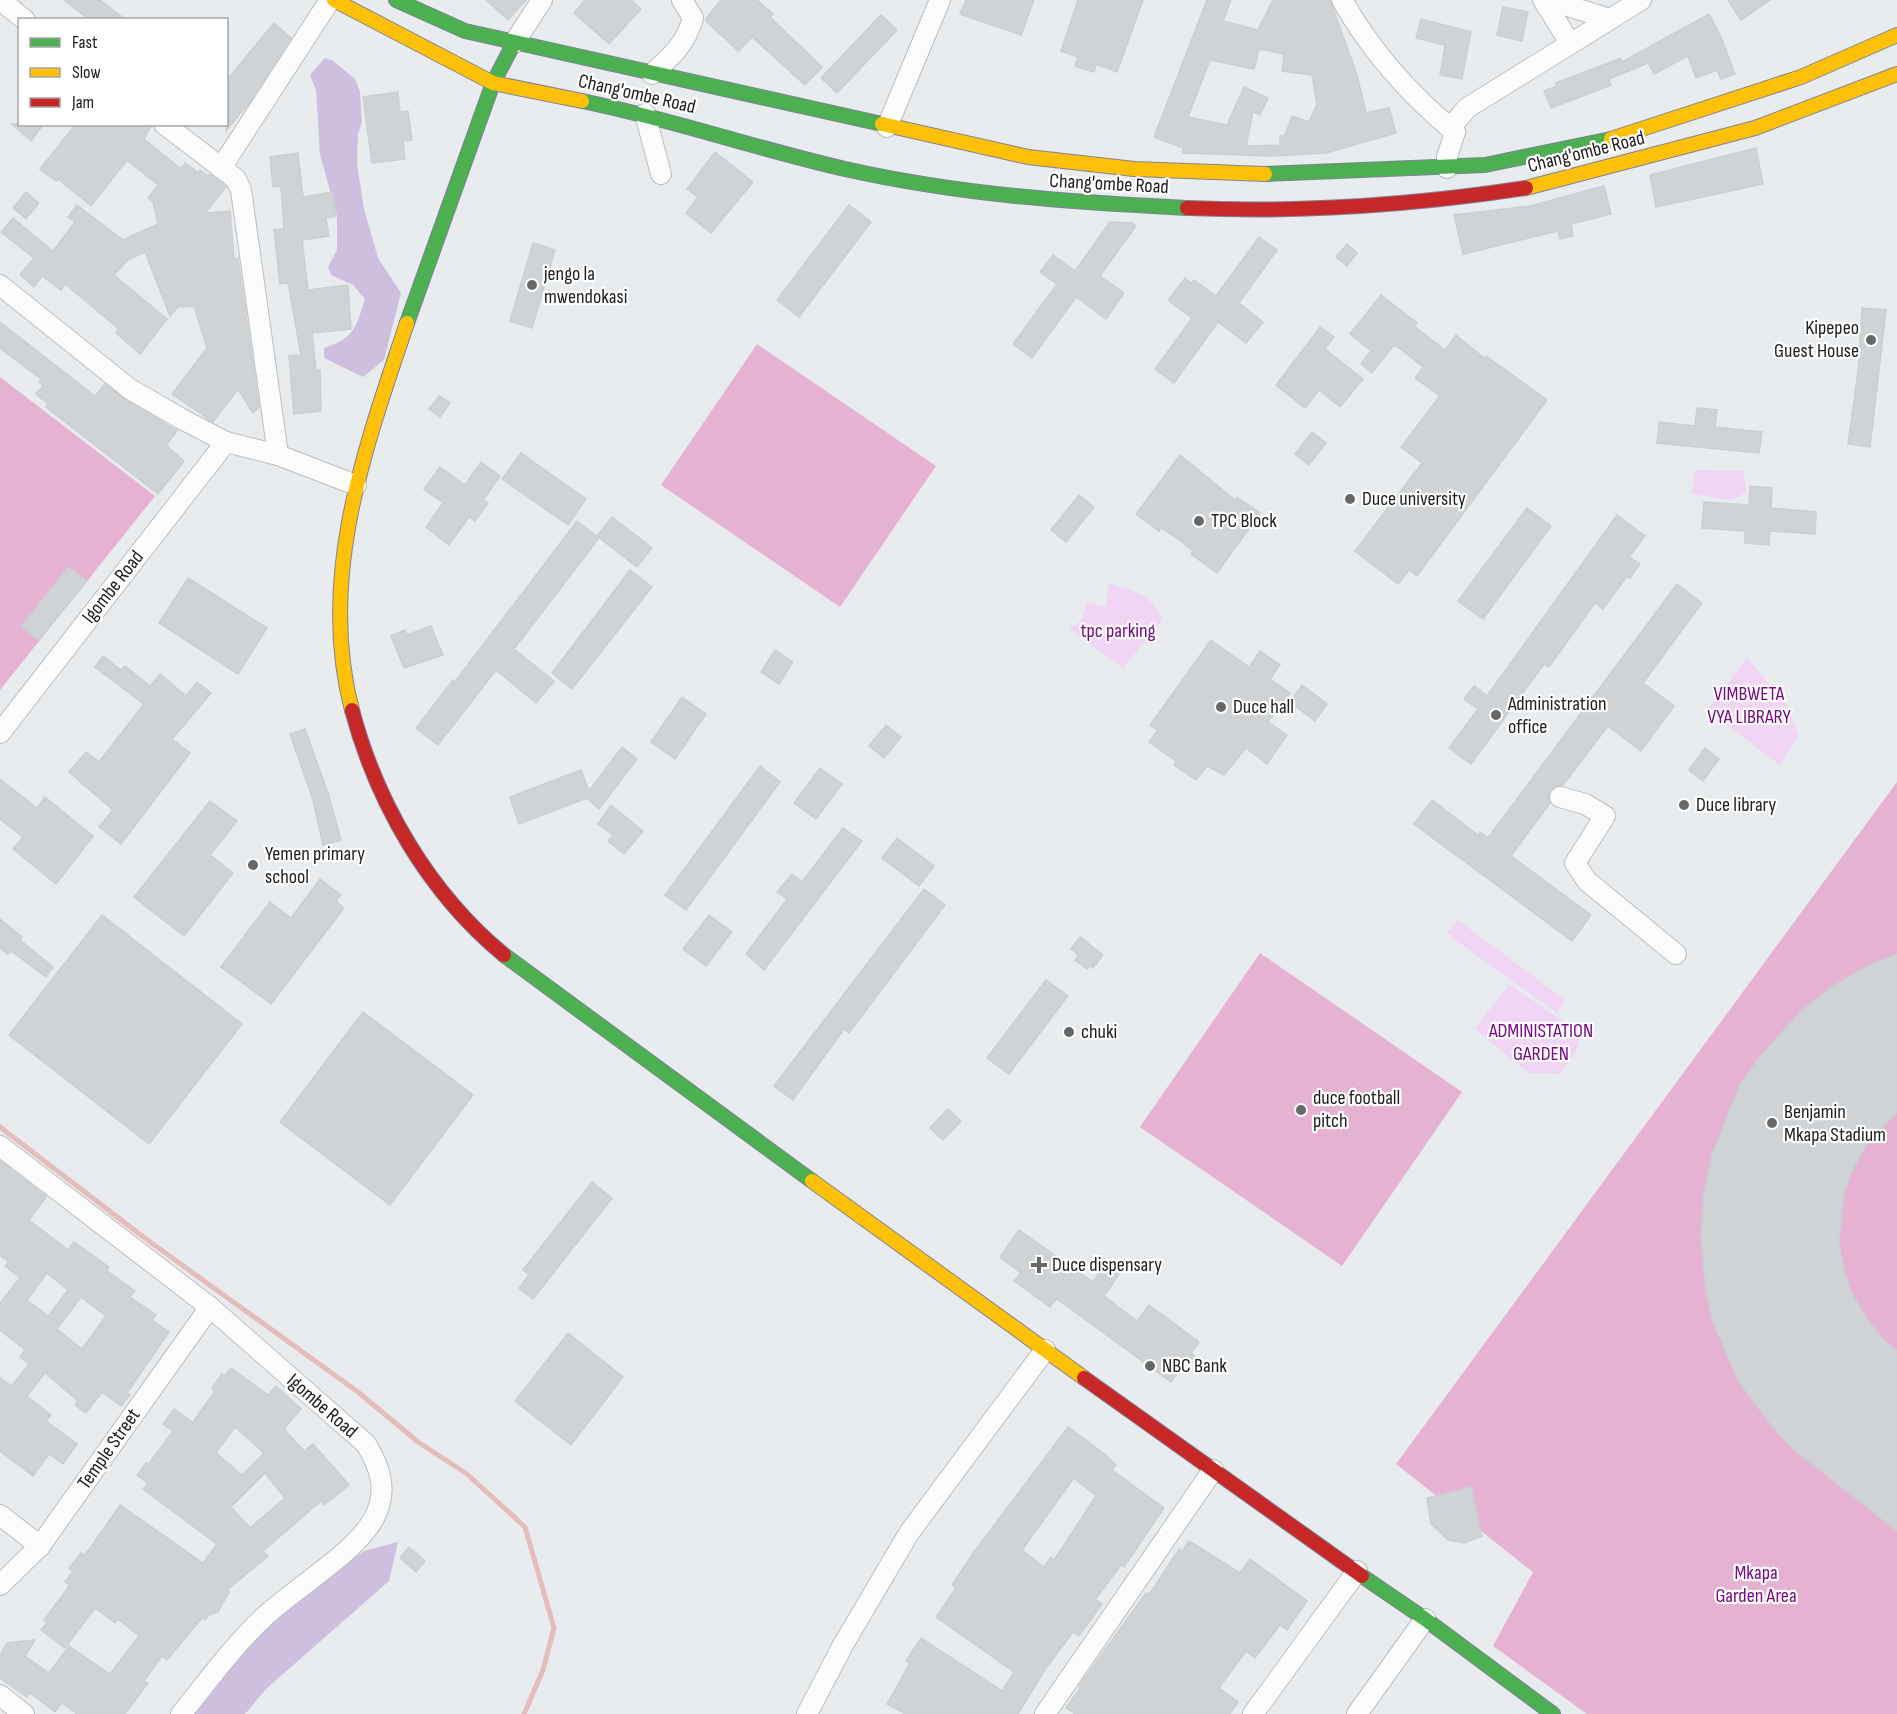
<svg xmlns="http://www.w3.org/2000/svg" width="1897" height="1714" font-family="'Sofia Sans Condensed',sans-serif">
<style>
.forest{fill:#cebfdf}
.park{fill:#f0d5f5}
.pitch{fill:#e5b2d1}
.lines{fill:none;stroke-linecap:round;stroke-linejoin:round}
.stream{stroke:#e3bcbb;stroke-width:5}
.building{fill:#d0d3d5;stroke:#cacfd1;stroke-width:1.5;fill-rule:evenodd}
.street-casing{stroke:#bcbdbe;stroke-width:22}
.fast-casing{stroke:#7f829a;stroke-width:16}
.slow-casing{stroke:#7f829a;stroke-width:16}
.jam-casing{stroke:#7f829a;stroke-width:16}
.street{stroke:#fcfcfc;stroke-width:20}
.fast{stroke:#4caf50;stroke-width:14}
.slow{stroke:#ffc107;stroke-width:14}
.jam{stroke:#c62828;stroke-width:14}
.poi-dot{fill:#666768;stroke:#fff;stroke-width:2}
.labels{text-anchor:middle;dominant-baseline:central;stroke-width:4.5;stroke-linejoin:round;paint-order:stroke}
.street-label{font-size:20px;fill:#202020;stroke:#fff}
.poi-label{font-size:20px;fill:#202020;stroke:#fff;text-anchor:start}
.park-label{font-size:20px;fill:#780884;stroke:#fff}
</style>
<rect width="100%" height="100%" fill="#e9ecee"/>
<g class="forest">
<path d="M325,58L332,60L355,79L360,92L362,122L358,134L357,164L364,209L378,258L401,293L384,360L363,377L324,358V348C355,338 356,327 365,299L353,285L331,275L328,267L337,250V215L320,155L316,90L310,75Z"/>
<polygon points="398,1542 389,1581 266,1689 245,1714 191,1714 219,1675 278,1614 364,1551"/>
</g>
<g class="park">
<polygon points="1695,470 1743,471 1747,492 1732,500 1692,494"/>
<path d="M1109,583C1140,596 1143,587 1163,619L1123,668L1069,629L1081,621L1087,602L1106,607Z"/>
<polygon points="1747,658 1787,704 1798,736 1780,765 1707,710"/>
<polygon points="1458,920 1565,1000 1557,1013 1451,937 1453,934 1446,934"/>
<polygon points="1509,984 1579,1032 1577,1051 1559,1074 1529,1073 1475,1029"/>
</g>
<g class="pitch">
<polygon points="757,344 936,466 840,607 661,485"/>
<polygon points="0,377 155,496 0,690"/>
<polygon points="1897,782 1897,1714 1587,1714 1493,1646 1533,1572 1396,1464"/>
<polygon points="1260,953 1462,1092 1342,1266 1140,1127"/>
</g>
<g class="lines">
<polyline class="stream" points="0,1127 146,1239 358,1392 418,1442 467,1474 525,1527 554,1628 543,1670 524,1714"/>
</g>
<g class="building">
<polygon points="64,0 100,0 126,20 90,20"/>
<polygon points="486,0 526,0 508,20"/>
<polygon points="585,0 631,0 641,9 609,44 574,13"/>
<polygon points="721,0 757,0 773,14 770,17 822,67 805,85 752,37 738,51 705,20"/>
<polygon points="966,0 1034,0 1021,35 960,14"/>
<polygon points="1078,0 1143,0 1117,72 1096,64 1094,72 1075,66 1078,57 1061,51"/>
<path d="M1207,0H1231L1223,21L1258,30L1273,0H1330L1357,75L1366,113L1389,108L1396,133L1326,153L1272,156L1183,153V148L1154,137ZM1259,49L1284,54L1282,71L1312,75L1317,104L1309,122L1292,116L1285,135L1280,136V145L1246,146L1253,112L1260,115L1268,98L1244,87L1227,125L1188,117L1210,60L1254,69Z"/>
<polygon points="1728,0 1770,0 1741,20"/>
<polygon points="1503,7 1528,12 1522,41 1497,35"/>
<polygon points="1709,14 1721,37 1735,74 1721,79 1717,70 1696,78 1688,56 1654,74 1648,63 1609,79 1611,85 1551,108 1544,91 1557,86 1556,83 1621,58 1622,62"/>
<polygon points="881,15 897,30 837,93 821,78"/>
<polygon points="1421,19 1471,32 1462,79 1440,75 1445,45 1416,38"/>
<polygon points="274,23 291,38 249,103 226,131 226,81"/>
<polygon points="398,92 400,112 408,111 412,140 403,141 405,159 372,163 363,97"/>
<polygon points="12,124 44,124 31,141"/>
<polygon points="76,124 152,124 144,139 181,169 185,163 199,173 200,170 208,176 210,174 226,187 205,213 230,211 234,259 238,258 259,407 253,413 238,389 213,422 172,394 207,348 194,306 178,307 170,316 145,252 128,260 114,275 167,319 140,354 116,333 119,329 65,284 61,290 42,276 34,287 20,275 34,258 1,232 13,218 53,251 75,222 68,217 77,205 123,240 158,224 153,202 148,198 158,185 127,160 91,206 58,179 56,181 40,169"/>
<polygon points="1756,148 1763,184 1656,207 1650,175"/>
<polygon points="715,152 753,182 711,233 686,213 698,197 687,189"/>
<polygon points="298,153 303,197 332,192 336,216 326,218 329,236 302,240 308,290 348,285 351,329 312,333 316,370 320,370 321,411 294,414 289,356 301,355 288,283 280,284 274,230 284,229 281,186 273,187 270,157"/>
<polygon points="1604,186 1611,214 1571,224 1573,236 1560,239 1558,231 1463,254 1454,215 1530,206"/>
<polygon points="26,192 39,203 26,219 13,208"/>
<polygon points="849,205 871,222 799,317 777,300"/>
<polygon points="1110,222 1132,223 1136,226 1100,276 1124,293 1106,319 1076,297 1032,358 1013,344 1057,284 1040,272 1053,255 1075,271"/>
<polygon points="1259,237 1277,250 1239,303 1263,322 1246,343 1218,322 1174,383 1155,369 1192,318 1168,300 1185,278 1191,283 1194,280 1216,296"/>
<polygon points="533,243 555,250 532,328 510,321"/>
<polygon points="1347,244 1357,253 1347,266 1336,257"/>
<polygon points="1381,295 1417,323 1414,326 1445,350 1456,335 1484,358 1486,356 1547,400 1417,576 1409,570 1398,584 1355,551 1422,463 1401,447 1440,396 1415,378 1423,367 1398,347 1393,346 1372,373 1361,364 1371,351 1350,334"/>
<polygon points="1862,308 1886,310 1870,447 1848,444 1858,371"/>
<polygon points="0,322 95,396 105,384 124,399 177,431 166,445 184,461 158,494 46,407 48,404 36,394 43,386 39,382 41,379 0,348"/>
<polygon points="1320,327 1334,337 1325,349 1363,379 1340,407 1319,390 1305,408 1276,385"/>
<polygon points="439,396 450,403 440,417 429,409"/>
<polygon points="1697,408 1717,410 1715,427 1762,432 1759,453 1657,443 1659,422 1695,426"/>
<polygon points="1312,432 1326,443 1309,465 1295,454"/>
<polygon points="521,453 586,499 568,525 502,479"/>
<polygon points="1180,455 1235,500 1237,497 1260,513 1217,573 1191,554 1193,551 1174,536 1161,528 1159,531 1136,514"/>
<polygon points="481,462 500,476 483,500 488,503 475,521 469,517 449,545 426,527 443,503 424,489 440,467 465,485"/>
<polygon points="1750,486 1772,488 1771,508 1816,512 1815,534 1770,531 1769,545 1745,543 1745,531 1702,528 1704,502 1749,505"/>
<polygon points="1079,495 1094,507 1066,542 1051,530"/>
<polygon points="1527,508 1551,526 1483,619 1458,601"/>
<polygon points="1617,515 1645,536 1629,557 1640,564 1630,578 1627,576 1603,609 1595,603 1549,667 1544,664 1471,764 1449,748 1478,709 1464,699 1474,686 1487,696"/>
<polygon points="612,517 652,548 637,567 597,536"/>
<polygon points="577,521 599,538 514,649 554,681 536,703 496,670 438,745 416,728 453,680 454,683"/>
<polygon points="68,567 87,581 38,640 21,627"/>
<polygon points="630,570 652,587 572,689 552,673"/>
<polygon points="188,578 267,628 238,674 159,623"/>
<polygon points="1677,584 1702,603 1643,683 1674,706 1641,751 1608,726 1563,785 1551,789 1548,794 1550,803 1511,856 1591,915 1572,941 1414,824 1432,800 1478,835 1480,832 1488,838"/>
<polygon points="431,626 443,655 404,668 391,636 405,630 407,635"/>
<polygon points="1211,640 1249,667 1260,651 1280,665 1270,679 1290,693 1268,722 1287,735 1267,764 1246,748 1224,775 1207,766 1196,780 1174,765 1176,761 1149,742 1158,730 1150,725"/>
<polygon points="775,650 793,662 779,684 761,672"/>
<polygon points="103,656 121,670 125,666 150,686 160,674 186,696 197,682 211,693 172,739 190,753 121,844 99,827 113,810 69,772 86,752 99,762 144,704 95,667"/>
<polygon points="1302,685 1327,704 1315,721 1290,702"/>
<polygon points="682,697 706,714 675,759 651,742"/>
<polygon points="886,725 901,737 884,758 869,746"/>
<polygon points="305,729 329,796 341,840 323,845 313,800 290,734"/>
<polygon points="622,747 637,759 599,809 587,798 519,824 510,797 581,770 589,791"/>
<polygon points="1705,748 1719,759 1703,781 1689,770"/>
<polygon points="760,766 780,782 686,910 665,895"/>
<polygon points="820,768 842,784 816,819 794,803"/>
<polygon points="0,779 37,808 45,797 93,836 56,884 13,849 23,837 0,819"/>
<polygon points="210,801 237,821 210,855 233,873 184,936 134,897"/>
<polygon points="611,805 643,831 624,854 608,841 613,835 598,824"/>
<polygon points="843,828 862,841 764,970 746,954 787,899 777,892 792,874 802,882"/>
<polygon points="897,838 934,866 919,886 882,858"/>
<polygon points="320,879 341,895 336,901 344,908 271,1004 221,967 270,902 291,918"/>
<polygon points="924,889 945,905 849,1033 844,1029 793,1100 774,1086"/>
<polygon points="102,915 242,1024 149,1144 9,1035"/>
<polygon points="709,915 732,932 706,966 683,949"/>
<polygon points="0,919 22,937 20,940 53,967 46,977 11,951 8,954 0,948"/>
<polygon points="1080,937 1103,955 1093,968 1090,966 1087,969 1075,960 1079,955 1071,949"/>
<polygon points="1897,954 1897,1112 1866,1145 1852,1171 1844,1193 1839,1242 1844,1270 1851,1292 1865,1316 1880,1336 1897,1351 1897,1531 1792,1448 1771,1425 1739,1382 1714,1325 1706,1292 1701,1236 1704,1193 1712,1155 1739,1087 1758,1059 1799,1013 1834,985 1868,966"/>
<polygon points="1046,980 1068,996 1009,1074 987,1058"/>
<polygon points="363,1012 473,1095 390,1205 280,1122"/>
<polygon points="948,1109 961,1121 943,1140 930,1128"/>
<path d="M0,1161L46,1197L29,1220L68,1250L74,1242L109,1267L107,1271L135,1291L130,1297L156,1315L152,1320L169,1332L127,1393L130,1395L121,1406L102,1392L86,1413L75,1405L78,1401L45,1373L27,1396L51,1415L46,1421L77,1444L63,1464L49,1454L33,1476L0,1451V1378L12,1386L29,1364L20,1357L25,1350L0,1330V1303L20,1278L5,1266L9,1262L0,1255ZM47,1273L68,1290L48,1316L27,1300ZM81,1297L106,1316L82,1349L57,1329Z"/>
<polygon points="592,1182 612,1198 533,1299 519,1288 529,1275 523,1270"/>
<polygon points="1019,1230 1093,1282 1107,1261 1121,1271 1104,1296 1137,1321 1149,1305 1199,1342 1191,1353 1195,1356 1181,1373 1179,1371 1171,1382 1057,1299 1050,1307 1014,1281 1021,1273 1000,1257"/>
<polygon points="568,1333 623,1377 571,1445 515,1401"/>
<path d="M231,1368L268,1395L276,1386L301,1409L284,1429L304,1451L313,1444L349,1485L324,1505L321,1501L263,1551L268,1556L227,1590L229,1592L218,1612L209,1615L205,1620L202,1618L167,1660L162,1656L144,1681L148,1683L125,1714H77L62,1703L55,1712L30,1693L27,1697L0,1678V1655L7,1643L35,1640L25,1656L49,1673L69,1646L110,1674L139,1636L118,1619L115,1623L95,1608L65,1648L41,1630L48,1622L44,1620L70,1585L65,1582L73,1571L69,1568L81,1553L84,1555L91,1547L120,1505L203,1563L217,1544L143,1489L148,1483L137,1475L146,1463L148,1465L173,1431L163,1424L174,1409L193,1422L215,1391L212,1388L222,1374L225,1376ZM235,1427L264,1453L242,1475L216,1453ZM265,1473L285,1498L250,1528L231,1507Z"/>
<path d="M1068,1427L1106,1455L1116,1465L1112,1470L1164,1508L1124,1567L1121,1565L1095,1600L1102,1604L1079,1636L1073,1632L1046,1668L1018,1714H906L887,1704L910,1663L906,1661L921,1638L1002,1691L1014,1672L936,1617L956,1588L952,1585L974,1552ZM1074,1478L1096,1496L1054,1560L1051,1557L1044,1567L1022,1550Z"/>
<polygon points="1471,1487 1482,1536 1464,1543 1448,1540 1431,1524 1427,1498"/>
<polygon points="1189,1541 1240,1573 1250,1559 1307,1601 1287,1630 1280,1625 1255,1658 1246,1651 1219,1688 1238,1702 1230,1714 1075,1714 1066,1708 1081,1687 1079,1686 1146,1593 1149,1595 1179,1549 1182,1551"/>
<polygon points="409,1547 425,1561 416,1572 400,1558"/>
</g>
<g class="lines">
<g class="street-casing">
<g id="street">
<polyline points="0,0 25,20"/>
<path d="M1342,0C1371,51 1410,95 1455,132"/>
<polyline points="1543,0 1570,43"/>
<polyline points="1548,0 1610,19"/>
<polyline points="514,43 542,0"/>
<path d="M652,74C671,57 686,44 693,18L682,0"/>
<polyline points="645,114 661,174"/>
<polyline points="164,124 236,179 241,190 278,455"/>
<polyline points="887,127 940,0"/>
<polyline points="221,168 330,0"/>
<polyline points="1447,168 1447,157 1455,132 1452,126 1467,108 1641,0"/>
<polyline points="0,285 130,389 180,418 226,442 278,455 356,485"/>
<polyline points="0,733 226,442"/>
<polyline points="1560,797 1585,804 1605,816 1575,863 1587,881 1676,954"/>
<path d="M0,1146L210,1307L366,1444C380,1467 388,1490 375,1516C359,1551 293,1589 264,1617C233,1646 208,1681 181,1714"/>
<polyline points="0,1515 40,1546"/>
<polyline points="0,1585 40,1546 210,1307"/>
<polyline points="0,1695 24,1714"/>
<polyline points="807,1714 843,1645 909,1533 1045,1350"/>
<polyline points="1045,1714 1213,1470"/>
<polyline points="1253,1714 1357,1571"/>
<polyline points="1357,1714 1425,1619"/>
</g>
</g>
<g class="fast-casing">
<g id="fast">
<polyline points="396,0 465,31 882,124"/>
<path d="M582,101C671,119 757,149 845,169C961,195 1069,202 1187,208"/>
<polyline points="1265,174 1485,165 1611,139"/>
<polyline points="407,323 493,83 514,43"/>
<polyline points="504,955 812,1181"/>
<polyline points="1362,1576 1425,1619 1553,1714"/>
</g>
</g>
<g class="slow-casing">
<g id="slow">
<polyline points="334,0 493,83 582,101"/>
<polyline points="882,124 1028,157 1134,169 1265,174"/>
<polyline points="1611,139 1801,77 1897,35"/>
<polyline points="1526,188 1755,128 1897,74"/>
<path d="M352,710C317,578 365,448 407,323"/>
<polyline points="812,1181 1084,1378"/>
</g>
</g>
<g class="jam-casing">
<g id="jam">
<path d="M1187,208C1300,213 1415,205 1526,188"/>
<path d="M352,710C377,804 429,893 504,955"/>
<polyline points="1084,1378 1362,1576"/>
</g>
</g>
<use href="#street" class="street"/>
<use href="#fast" class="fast"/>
<use href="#slow" class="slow"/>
<use href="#jam" class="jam"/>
</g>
<g class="poi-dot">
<circle cx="532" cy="285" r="6"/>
<circle cx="1871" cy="340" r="6"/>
<circle cx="1350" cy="499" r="6"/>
<circle cx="1199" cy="521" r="6"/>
<circle cx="1221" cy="707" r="6"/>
<circle cx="1496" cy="715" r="6"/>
<circle cx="1684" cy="805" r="6"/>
<circle cx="253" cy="865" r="6"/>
<circle cx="1069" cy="1032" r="6"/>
<circle cx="1301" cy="1110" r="6"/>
<circle cx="1772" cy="1123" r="6"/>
<path d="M1036 1256h6v6h6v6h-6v6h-6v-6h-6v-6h6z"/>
<circle cx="1150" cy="1366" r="6"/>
</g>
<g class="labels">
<g class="street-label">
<text transform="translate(637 94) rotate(13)">Chang'ombe Road</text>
<text transform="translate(1586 152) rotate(-14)">Chang'ombe Road</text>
<text transform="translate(1109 184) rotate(3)">Chang'ombe Road</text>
<text transform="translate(113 587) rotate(-52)">Igombe Road</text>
<text transform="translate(322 1406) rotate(41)">Igombe Road</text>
<text transform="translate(109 1449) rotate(-55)">Temple Street</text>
</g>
<g class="poi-label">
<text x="544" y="274">jengo la<tspan x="544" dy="23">mwendokasi</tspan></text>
<text x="1859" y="328" text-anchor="end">Kipepeo<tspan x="1859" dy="23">Guest House</tspan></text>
<text x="1362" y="499">Duce university</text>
<text x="1211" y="521">TPC Block</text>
<text x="1508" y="704">Administration<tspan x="1508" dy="23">office</tspan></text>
<text x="1233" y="707">Duce hall</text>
<text x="1696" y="805">Duce library</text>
<text x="265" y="854">Yemen primary<tspan x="265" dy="23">school</tspan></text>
<text x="1081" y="1032">chuki</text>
<text x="1313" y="1098">duce football<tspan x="1313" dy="23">pitch</tspan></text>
<text x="1784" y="1112">Benjamin<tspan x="1784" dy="23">Mkapa Stadium</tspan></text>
<text x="1052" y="1265">Duce dispensary</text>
<text x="1162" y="1366">NBC Bank</text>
</g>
<g class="park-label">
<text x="1118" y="631">tpc parking</text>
<text x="1749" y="694">VIMBWETA<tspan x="1749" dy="23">VYA LIBRARY</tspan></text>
<text x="1541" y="1031">ADMINISTATION<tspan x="1541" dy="23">GARDEN</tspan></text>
<text x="1756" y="1573">Mkapa<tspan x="1756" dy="23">Garden Area</tspan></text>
</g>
</g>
<rect x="18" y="18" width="210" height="108" fill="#ffffff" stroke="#a6a6a6" stroke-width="1.5"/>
<rect x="30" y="38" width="30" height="9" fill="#4caf50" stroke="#a6a6a6" stroke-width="1.5"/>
<text x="72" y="48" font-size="18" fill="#202020">Fast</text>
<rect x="30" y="68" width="30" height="9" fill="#ffc107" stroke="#a6a6a6" stroke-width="1.5"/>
<text x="72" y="78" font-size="18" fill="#202020">Slow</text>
<rect x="30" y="98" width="30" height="9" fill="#c62828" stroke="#a6a6a6" stroke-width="1.5"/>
<text x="72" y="108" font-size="18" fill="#202020">Jam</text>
</svg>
